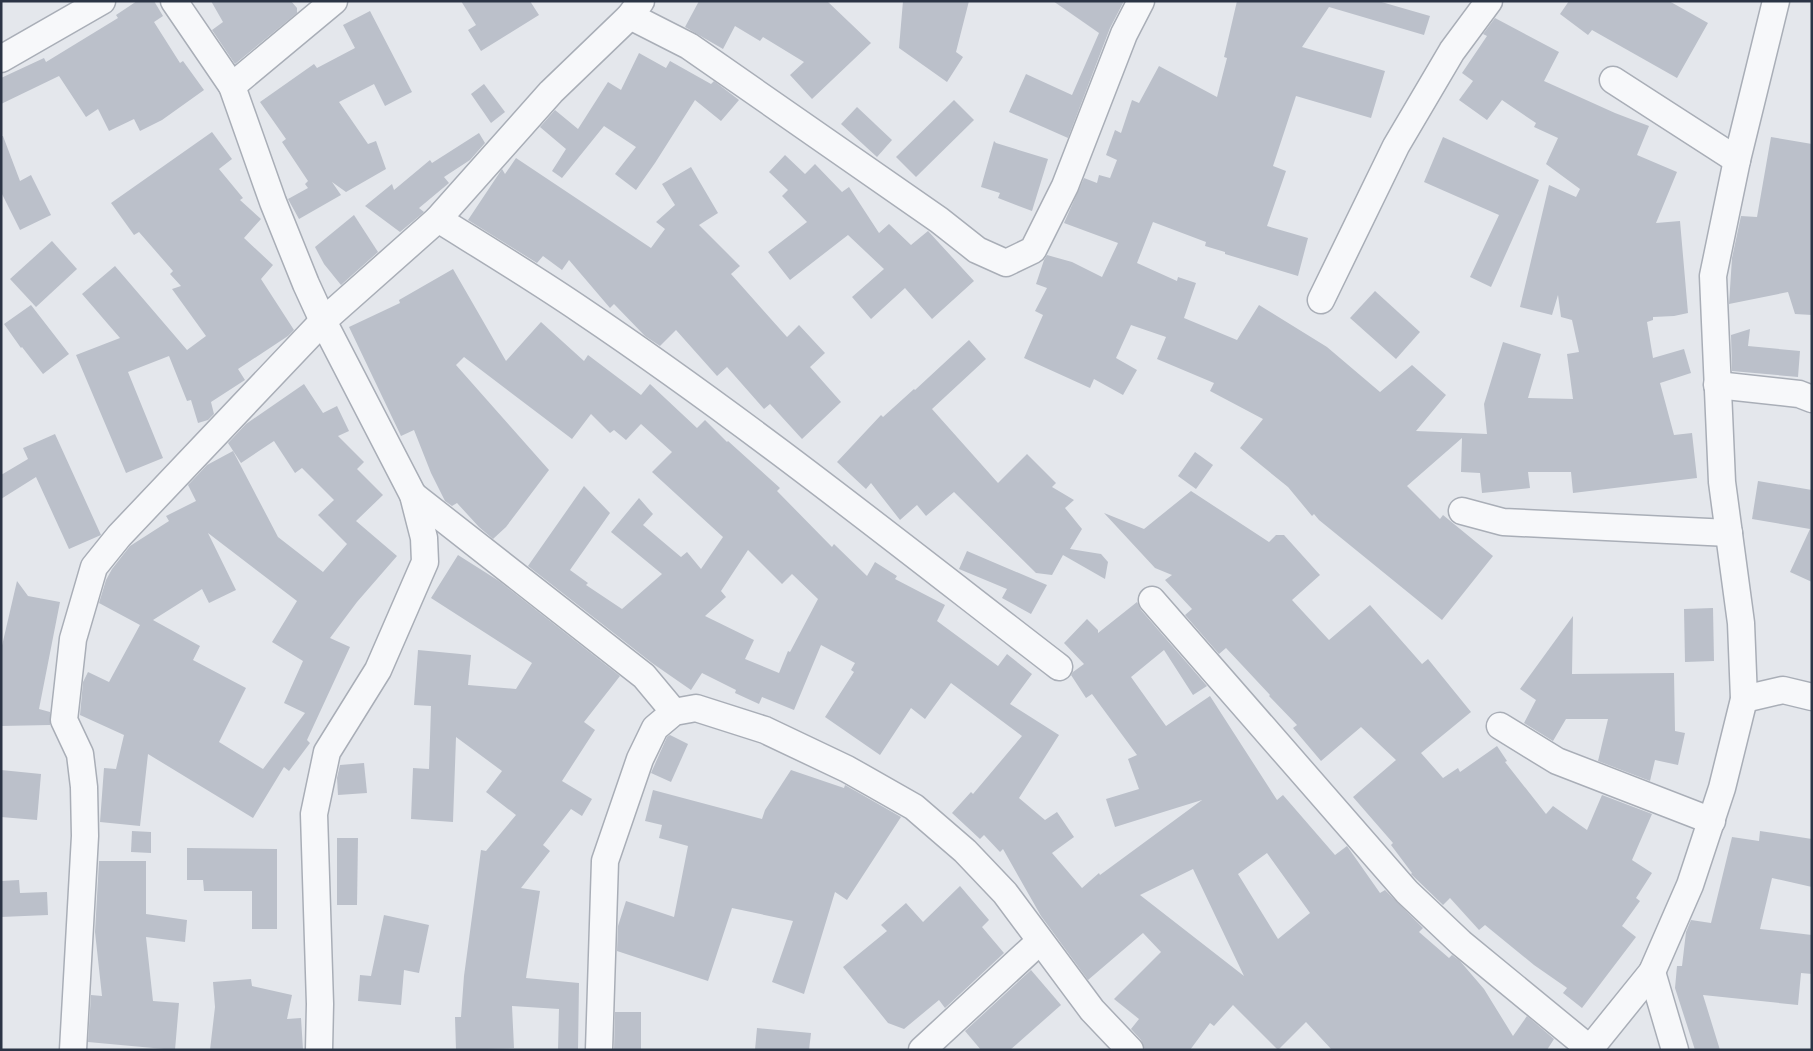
<svg xmlns="http://www.w3.org/2000/svg" width="1813" height="1051" font-family="'Alegreya Sans',sans-serif">
<style>
.building{fill:#bbc0ca;fill-rule:evenodd}
.lines{fill:none;stroke-linecap:round;stroke-linejoin:round}
.minor-casing{stroke:#a9aeb7;stroke-width:29}
.minor{stroke:#f7f8fa;stroke-width:26}
</style>
<rect width="100%" height="100%" fill="#e4e7ec"/>
<g class="building">
<polygon points="137,1 154,1 163,16 154,22 180,63 183,61 204,90 162,120 140,131 134,119 109,131 98,109 86,117 59,76 1,104 1,78 44,58 46,62 118,18 116,15"/>
<polygon points="211,1 291,1 297,8 297,13 235,64 212,30 223,22"/>
<polygon points="461,1 530,1 539,15 481,51 468,30 476,25"/>
<polygon points="699,1 827,1 871,43 812,99 790,75 804,62 763,37 760,41 735,26 723,49 685,27"/>
<polygon points="903,1 969,1 956,52 963,57 947,82 899,48"/>
<polygon points="1053,1 1124,1 1110,28 1068,138 1009,112 1026,74 1072,95 1099,33"/>
<polygon points="1237,1 1378,1 1430,16 1424,35 1329,7 1302,47 1385,71 1371,118 1296,96 1273,166 1286,171 1267,226 1308,238 1298,276 1225,254 1225,252 1205,246 1206,242 1153,222 1137,263 1177,281 1178,277 1196,283 1184,318 1237,340 1259,305 1327,347 1380,392 1412,365 1446,395 1416,431 1487,434 1484,404 1503,342 1541,354 1528,398 1573,399 1567,354 1579,352 1572,320 1561,317 1558,295 1552,315 1520,307 1549,185 1576,197 1580,189 1546,164 1558,138 1534,127 1536,123 1502,100 1487,120 1459,100 1473,81 1462,73 1487,36 1483,34 1495,18 1559,52 1544,81 1615,113 1649,126 1637,155 1677,172 1656,223 1680,221 1688,313 1674,316 1653,317 1653,320 1647,322 1653,358 1684,349 1691,373 1660,383 1674,435 1692,433 1697,478 1573,493 1571,472 1528,472 1530,488 1482,493 1480,473 1461,472 1462,438 1407,486 1440,519 1443,515 1493,556 1442,620 1319,520 1314,514 1312,516 1288,487 1240,448 1263,419 1210,391 1214,383 1157,359 1166,337 1131,325 1116,358 1137,370 1123,395 1094,379 1090,388 1024,358 1043,315 1035,311 1047,288 1036,284 1044,260 1047,255 1072,262 1102,277 1118,243 1064,223 1084,178 1097,183 1099,175 1110,178 1117,160 1106,155 1115,130 1121,133 1132,100 1139,103 1159,66 1217,97 1227,58 1224,57"/>
<polygon points="1569,1 1669,1 1708,23 1677,78 1592,30 1588,35 1560,14"/>
<polygon points="370,11 412,92 385,106 374,84 339,102 368,144 376,141 386,169 346,192 332,182 341,195 299,219 288,199 308,188 305,184 308,181 282,142 286,139 260,102 314,64 317,68 355,48 343,25"/>
<polygon points="639,53 666,68 670,61 711,84 714,81 739,100 721,121 695,100 655,163 636,190 615,174 636,147 604,126 562,178 552,171 566,149 540,127 555,110 578,129 608,82 621,90"/>
<polygon points="484,84 505,112 491,123 471,94"/>
<polygon points="954,100 974,120 916,177 896,157"/>
<polygon points="857,107 892,140 877,157 841,124"/>
<polygon points="212,132 232,159 219,169 243,198 240,200 261,219 244,238 273,265 261,279 294,330 288,336 238,369 245,380 211,402 214,414 208,420 198,423 191,400 187,401 169,356 128,372 163,458 126,473 76,355 120,338 82,294 115,266 187,350 206,336 172,289 181,286 170,274 173,271 139,232 134,235 111,203"/>
<polygon points="479,133 485,143 470,160 444,177 449,183 419,208 424,212 400,232 365,206 392,184 394,190 430,160 432,163"/>
<polygon points="1,136 3,136 20,181 31,175 51,215 20,230 1,192"/>
<polygon points="1443,137 1539,180 1491,287 1470,277 1499,215 1424,182"/>
<polygon points="1771,137 1812,144 1812,315 1795,314 1788,292 1729,304 1732,258 1741,216 1757,217"/>
<polygon points="994,141 996,143 1048,159 1032,211 998,198 1000,193 981,187"/>
<polygon points="785,155 805,174 815,164 842,192 849,187 879,233 889,224 911,245 928,231 974,281 932,319 905,288 871,319 852,297 884,269 848,235 790,280 768,252 807,222 782,196 788,190 769,172"/>
<polygon points="516,158 651,248 665,229 656,222 675,205 662,184 691,167 718,213 699,225 740,266 731,274 787,337 799,325 825,353 810,367 841,402 802,439 770,404 764,409 727,367 717,376 676,330 660,346 645,336 614,304 610,308 569,260 562,270 543,256 537,263 468,220 502,169 505,174"/>
<polygon points="354,215 378,252 341,285 324,264 315,247"/>
<polygon points="52,241 77,269 36,307 10,279"/>
<path d="M453,269L506,361L541,322L584,361L588,355L641,395L650,384L697,428L705,420L727,442L728,441L780,488L777,491L832,547L834,544L867,576L875,562L897,576L895,579L945,605L937,621L998,666L1007,654L1032,674L1010,704L1059,735L1019,798L1045,820L1057,812L1074,837L1052,853L1082,888L1099,873L1100,875L1202,800L1115,827L1106,799L1139,789L1128,759L1137,755L1092,694L1086,698L1071,675L1073,672L1084,664L1064,643L1087,619L1098,630V633L1137,602L1141,610L1207,686L1193,695L1164,650L1131,677L1166,726L1210,696L1277,800L1283,795L1335,855L1347,846L1380,893L1385,890L1423,928L1419,932L1449,958L1452,955L1460,961L1484,989L1513,1036L1527,1016L1554,1039L1547,1050H1332L1306,1022L1278,1050L1233,1005L1214,1026L1210,1023L1190,1050H1145L1141,1040L1131,1029L1139,1019L1114,999L1161,952L1143,933L1088,980L1041,916L1003,849L1000,852L984,835L980,839L952,813L971,792L973,794L1022,736L951,683L925,719L911,708L880,755L825,717L854,672L851,670L855,663L821,645L794,710L762,697L759,704L735,693L736,690L702,673L691,690L652,663L528,566L584,486L610,513L570,570L588,583L586,585L622,609L662,574L611,532L639,498L653,514L643,525L681,557L687,552L701,569L723,537L652,472L672,452L641,424L626,440L614,430L610,433L591,414L572,439L464,357L456,365L549,470L506,527L493,539L479,527L457,503L452,506L445,501L431,473L414,430L401,436L349,327L400,303L399,300ZM748,550L782,584L792,574L818,599L790,652L788,651L779,673L745,659L754,640L705,616L726,597L721,591ZM1267,853L1310,913L1278,939L1238,874ZM1193,869L1244,976L1140,895Z"/>
<polygon points="1375,291 1420,332 1396,359 1350,318"/>
<polygon points="31,305 69,354 43,374 22,347 21,348 4,324"/>
<polygon points="1750,329 1748,346 1800,351 1798,377 1732,371 1731,335"/>
<polygon points="969,340 986,359 932,409 998,483 1027,454 1056,483 1052,487 1074,500 1065,508 1082,529 1070,549 1101,554 1108,562 1105,579 1063,555 1052,575 1036,573 954,492 926,516 917,505 900,520 871,483 866,489 837,462 881,415 883,417 914,389 915,390"/>
<path d="M304,384L323,413L337,406L349,431L338,436L364,462L357,469L383,495L356,521L397,556L357,602L330,638L350,647L307,740L310,743L289,771L284,767L253,818L148,754L140,826L100,822L104,768L116,769L124,735L80,715L83,682L88,672L109,682L140,625L99,603L106,580L112,569L130,546L169,521L166,516L196,501L188,485L207,465L233,451L278,537L323,572L347,544L318,515L334,500L302,468L295,473L274,441L241,463L228,443L246,424ZM208,533L297,601L272,642L303,661L284,703L305,713L263,769L219,742L246,688L193,660L200,646L153,620L202,589L209,603L236,590Z"/>
<polygon points="55,434 101,535 69,549 36,477 1,499 1,475 28,459 23,448"/>
<polygon points="1195,452 1213,465 1196,489 1178,476"/>
<polygon points="1758,481 1812,490 1812,582 1790,572 1810,529 1752,519"/>
<polygon points="1191,491 1269,542 1276,535 1284,535 1320,575 1292,600 1329,640 1370,605 1422,664 1428,659 1471,712 1421,753 1443,778 1458,768 1460,772 1497,746 1507,761 1505,762 1546,814 1553,806 1587,830 1602,795 1652,814 1632,860 1652,873 1636,898 1640,901 1622,926 1636,937 1582,1008 1563,993 1567,988 1534,965 1485,925 1479,930 1450,898 1443,905 1411,874 1412,873 1391,845 1393,843 1353,797 1396,760 1361,727 1321,761 1293,728 1297,725 1269,696 1270,695 1226,648 1219,654 1185,615 1192,609 1165,580 1172,575 1155,568 1104,513 1144,529"/>
<polygon points="967,551 1047,585 1031,614 1002,598 1007,589 959,569"/>
<polygon points="458,555 499,581 620,676 584,722 595,730 562,781 592,799 582,816 571,809 543,845 550,851 521,888 540,891 526,978 579,983 578,1050 558,1050 559,1009 512,1006 514,1048 456,1050 455,1017 461,1017 464,976 481,850 486,851 516,815 486,792 502,771 456,737 453,822 411,819 413,768 429,769 431,706 414,705 418,650 471,655 468,685 516,689 532,663 431,598"/>
<polygon points="17,581 28,596 60,602 39,709 50,712 50,725 1,726 1,650"/>
<polygon points="1713,608 1714,661 1685,662 1684,609"/>
<polygon points="1573,616 1572,674 1674,673 1675,731 1685,733 1678,765 1655,760 1650,781 1598,761 1608,719 1566,719 1553,741 1524,723 1536,700 1520,689"/>
<polygon points="670,735 688,744 671,782 651,773 667,737"/>
<polygon points="364,763 367,793 338,795 337,778 340,765"/>
<polygon points="1,770 41,774 37,820 1,817"/>
<polygon points="791,770 844,788 845,785 901,817 847,900 835,892 804,994 772,982 793,921 732,908 708,981 617,951 618,926 626,901 674,917 688,846 659,838 662,825 645,821 653,790 762,819 765,810"/>
<polygon points="132,831 151,832 151,853 131,852"/>
<polygon points="1760,831 1812,839 1812,887 1772,878 1760,929 1812,935 1812,974 1801,973 1798,1005 1703,995 1720,1050 1695,1050 1675,988 1677,966 1682,966 1686,932 1691,920 1711,923 1732,837 1759,841"/>
<polygon points="337,838 358,838 357,905 337,905"/>
<polygon points="187,848 277,849 277,929 252,929 252,891 204,891 203,880 187,880"/>
<polygon points="99,861 146,861 146,914 187,920 185,942 146,937 153,1001 179,1003 175,1050 88,1042 91,995 102,996 95,932"/>
<polygon points="19,880 20,893 47,892 48,915 1,917 1,881"/>
<polygon points="960,886 989,920 982,927 1004,953 945,1008 939,1000 904,1029 888,1023 843,967 887,931 881,925 906,903 923,922"/>
<polygon points="384,915 429,925 419,973 404,970 401,1005 358,1001 360,975 371,976"/>
<polygon points="1031,970 1061,1005 1010,1050 981,1050 965,1031"/>
<polygon points="251,979 252,986 292,995 287,1019 301,1018 303,1050 210,1050 215,1007 213,982"/>
<polygon points="615,1012 641,1012 641,1050 614,1050"/>
<polygon points="757,1028 811,1033 809,1050 755,1050"/>
</g>
<g class="lines">
<g class="minor-casing">
<g id="minor">
<polyline points="174,1 232,86 273,202 306,284 323,321 413,495 424,538 425,562 378,670 327,752 314,814 320,1004 319,1050"/>
<polyline points="630,16 689,46 939,220 977,250 1006,263 1033,250 1065,186 1124,34 1141,1"/>
<polyline points="1,59 102,1"/>
<polyline points="1613,80 1737,160"/>
<polyline points="232,86 334,1"/>
<polyline points="438,219 551,92 630,16 641,1"/>
<polyline points="1321,300 1396,146 1452,51 1489,1"/>
<polyline points="1717,385 1799,394 1812,399"/>
<polyline points="413,495 644,676 674,712"/>
<polyline points="1462,511 1503,522 1729,533"/>
<polyline points="1152,600 1407,892 1461,943 1590,1049"/>
<polyline points="1744,699 1783,690 1812,697"/>
<polyline points="1500,726 1557,761 1712,821"/>
<polyline points="1652,972 1675,1050"/>
<path d="M73,1050L85,836L84,787L80,754L64,720L73,639L94,567L119,536L323,321L438,219C486,249 534,278 581,310C746,421 902,546 1059,667"/>
<polyline points="599,1050 605,861 640,759 655,728 674,712 696,708 765,730 847,769 914,807 965,851 1005,893 1092,1010 1130,1050"/>
<polyline points="922,1050 1040,941"/>
<polyline points="1589,1050 1652,972 1690,885 1722,788 1744,699 1741,623 1722,482 1713,276 1737,160 1776,1"/>
</g>
</g>
<use href="#minor" class="minor"/>
</g>
<rect width="1813" height="1051" fill="none" stroke="#2b3445" stroke-width="5"/>
</svg>
